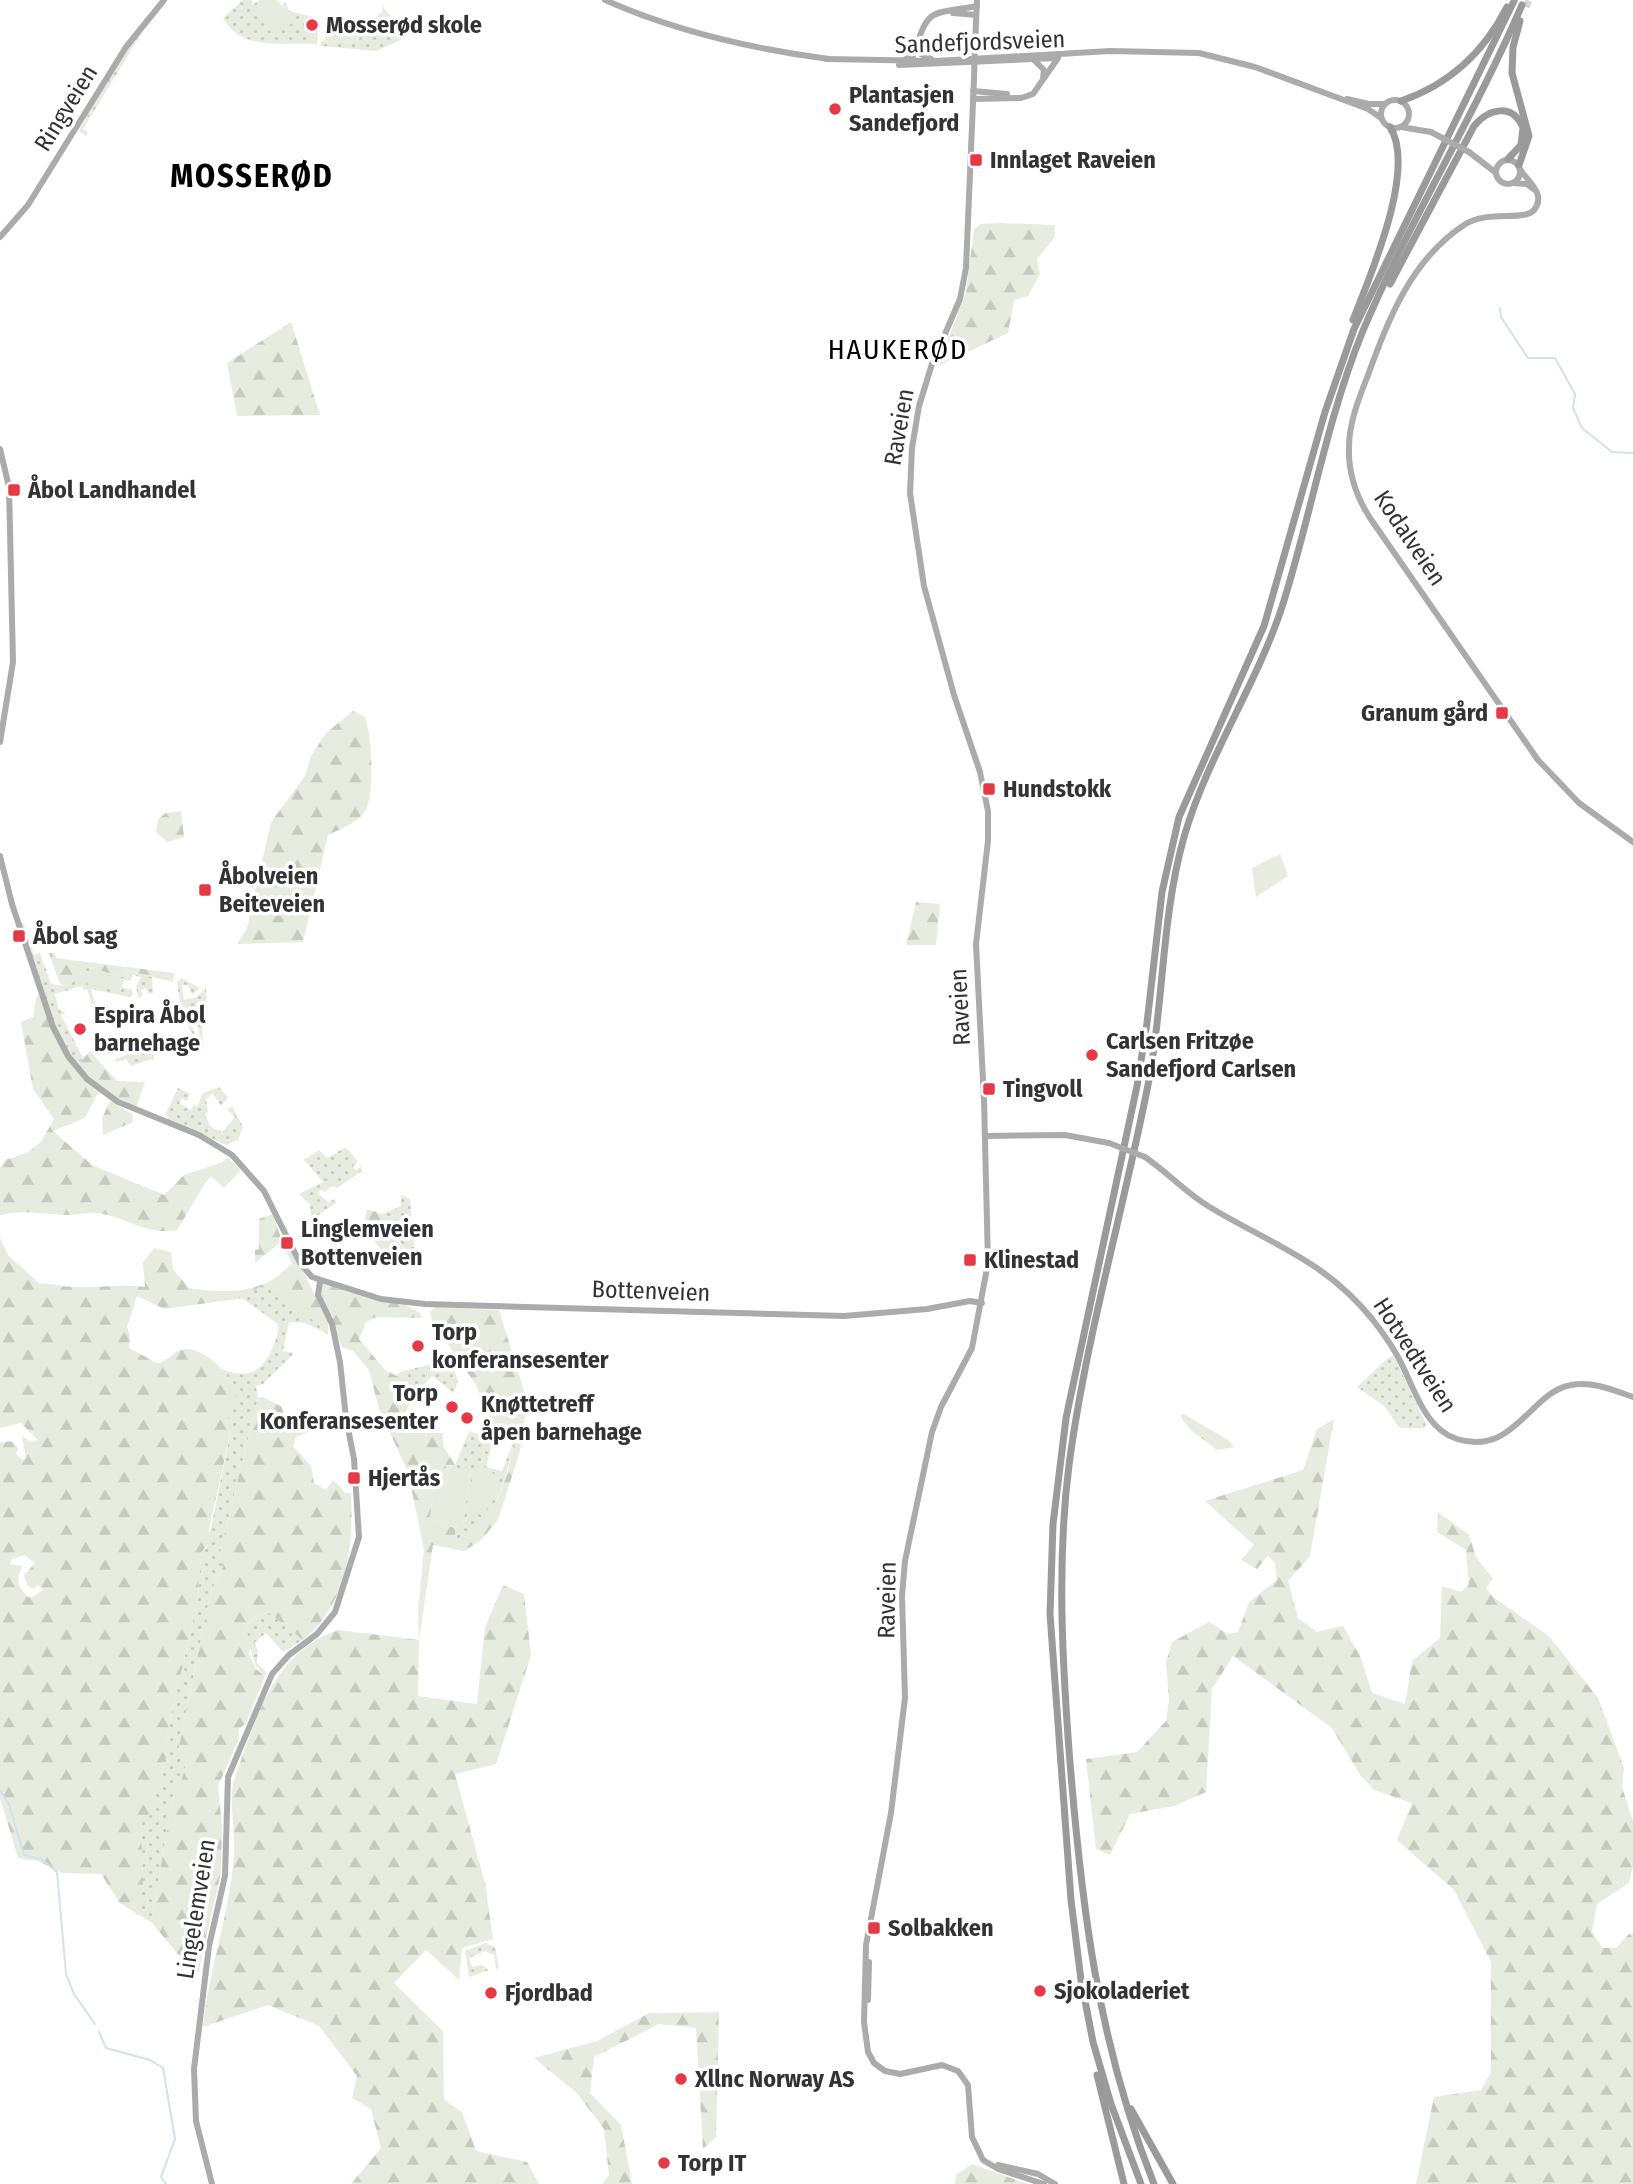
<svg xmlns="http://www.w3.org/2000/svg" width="1633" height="2184" font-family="'Fira Sans Condensed',sans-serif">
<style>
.grass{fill:url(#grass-dots)}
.forest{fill:url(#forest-firs);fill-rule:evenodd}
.pitch{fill:#e6ecdf}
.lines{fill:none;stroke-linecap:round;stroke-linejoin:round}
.stream{stroke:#cfe2ee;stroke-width:2}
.highway-tunnel{stroke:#d6d6d6;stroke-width:7;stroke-dasharray:7 3.5;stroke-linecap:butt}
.major{stroke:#ababab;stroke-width:6}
.highway{stroke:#9a9a9a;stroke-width:7}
.major-bridge{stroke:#ababab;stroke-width:6}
.poi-dot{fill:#e63946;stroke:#fff;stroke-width:2.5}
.labels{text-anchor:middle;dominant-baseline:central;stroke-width:7;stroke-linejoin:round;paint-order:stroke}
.poi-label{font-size:24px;font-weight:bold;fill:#333;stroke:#fff;text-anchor:start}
.street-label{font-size:24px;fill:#333;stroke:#fff}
.quarter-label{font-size:28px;letter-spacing:2px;fill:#000;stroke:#fff}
.district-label{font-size:32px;font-weight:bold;letter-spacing:2px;fill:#000;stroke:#fff}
</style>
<defs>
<pattern id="grass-dots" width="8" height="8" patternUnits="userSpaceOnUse" patternTransform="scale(1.75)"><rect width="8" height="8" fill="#e6ecdf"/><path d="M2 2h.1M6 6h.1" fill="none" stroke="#c6cbc0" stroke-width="1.8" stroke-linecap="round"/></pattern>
<pattern id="forest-firs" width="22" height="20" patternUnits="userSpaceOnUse" patternTransform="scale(1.75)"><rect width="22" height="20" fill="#e6ecdf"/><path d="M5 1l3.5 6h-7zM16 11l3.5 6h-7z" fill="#c6cbc0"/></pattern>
</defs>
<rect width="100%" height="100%" fill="#fff"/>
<g class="grass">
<path d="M243,0H252V5L260,0H277L282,6L286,2L289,11L313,17L318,24L317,44C287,42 241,52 223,18Z"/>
<polygon points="382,6 405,32 401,40 376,51 321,46 321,41 356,43 358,30 369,30 377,25 376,17 382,12"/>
<polygon points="143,31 83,129 88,132 86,136 79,131 114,67"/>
<polygon points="23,922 34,955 40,953 51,984 67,986 74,979 82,980 87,967 124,977 126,970 152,977 153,993 149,994 146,988 141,990 143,996 138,998 136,986 141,977 133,975 130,981 124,980 122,987 132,990 133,995 129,997 91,989 95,1003 92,1005 87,989 84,990 82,986 55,994 59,1010 66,1013 61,1015 84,1060 79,1062 82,1073 63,1048 19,923"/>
<polygon points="181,978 200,988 192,995 188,985 182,985 184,1000 196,997 206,988 208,1023 202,1028 204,1052 196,1021 200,1019 198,1013 192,1014 190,1009 186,1010 199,1044 182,1017 177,982"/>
<polygon points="155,1045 154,1061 151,1059 131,1066 126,1059 116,1062 115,1059"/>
<polygon points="219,1087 228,1098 221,1106 213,1093 206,1099 208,1112 205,1115 211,1127 222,1132 235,1117 228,1110 232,1106 243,1127 238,1140 226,1145 167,1120 169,1116 165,1115 178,1088 190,1094 187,1101 182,1098 179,1103 191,1110 194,1104 197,1107 203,1093"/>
<polygon points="346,1147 358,1162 353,1166 355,1170 361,1167 362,1171 337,1188 333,1185 325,1192 320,1190 318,1193 329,1203 334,1199 336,1203 311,1220 310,1204 299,1194 323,1182 304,1160 319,1150 327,1158"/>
<polygon points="401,1195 410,1199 414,1247 404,1248 382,1214 401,1206"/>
<path d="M260,1287L279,1290C290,1306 306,1313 321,1327H328V1334L305,1323L289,1322L283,1351L294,1353L263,1384L256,1386L258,1398L220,1553L223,1567L211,1591L178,1751L186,1764L181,1782L174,1790L151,1922L134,1912L143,1888L141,1822C153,1806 152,1806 155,1787L159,1783L167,1753L165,1743L197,1603L201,1553L207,1547L230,1435L227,1422L232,1384L222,1369C246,1379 260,1374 271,1351C275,1342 279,1334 278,1324L242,1298Z"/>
<polygon points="1394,1356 1426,1424 1425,1428 1400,1428 1384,1406 1357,1387 1389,1357"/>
<polygon points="451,1359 458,1381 454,1393 432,1376 414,1395 414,1392 397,1376 400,1372"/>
<path d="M469,1431L493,1439L486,1467L502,1471L514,1441C505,1480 497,1525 456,1541L455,1528L463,1525L470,1471L436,1467L455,1465Z"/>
<path d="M268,1612L303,1640L283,1652L266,1633L255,1642L258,1652L257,1663L267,1673L265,1676C248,1661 253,1645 244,1628L255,1617Z"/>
<polygon points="485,1943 495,1947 499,1968 496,1969 494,1955 485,1951 469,1958 472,1967 482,1965 489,1970 469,1977 465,1951"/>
</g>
<g class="forest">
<polygon points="1000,223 1055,225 1055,237 1037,259 1040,274 1028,296 1014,300 1008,333 938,366 966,292 974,229 981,224"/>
<polygon points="291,322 320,415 237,416 227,363"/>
<path d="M353,711L365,717C372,736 375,794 365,811C358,823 340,829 328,835L303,942L237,944L247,928L271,822L305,776L311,756L326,733Z"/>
<polygon points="181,811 184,837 167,842 156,832 158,819 166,813"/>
<polygon points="916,902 940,904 936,945 906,945"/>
<polygon points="49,953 55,953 56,958 174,973 173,982 126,970 124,977 87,967 82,980 73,980 67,986 60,984"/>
<path d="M41,993L52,1027L81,1071L79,1064L90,1051L117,1081L145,1082L135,1111L102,1092L96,1096L85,1118L53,1131L92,1165L164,1195L184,1175L226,1161L206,1182L177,1230C148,1236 126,1217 98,1213C89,1212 79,1215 71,1215C44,1215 27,1209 0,1215V1168L5,1160L27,1153L41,1142L54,1119L33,1089L21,1022L33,1017L36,998Z"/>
<polygon points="110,1101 132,1114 133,1122 103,1135 102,1118"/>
<path d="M367,1209L382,1214L387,1222L394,1225L395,1238L403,1248L414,1247L415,1263L391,1262C380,1247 360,1230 367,1209Z"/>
<polygon points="273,1214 282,1241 255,1263 255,1250 259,1249 259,1219"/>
<path d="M0,1238L8,1255L40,1284C52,1283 62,1287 73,1287C98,1288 119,1284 145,1287L143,1262L154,1248L171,1252L173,1269L189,1288C228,1294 265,1294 292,1263L286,1251L292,1249L328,1322V1327H321C306,1313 290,1306 279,1290L259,1287L244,1298L164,1309L137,1296L127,1327L130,1335L129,1348L157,1363C169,1362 175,1348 187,1349C209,1350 238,1380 236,1403C236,1410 229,1414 227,1422L230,1435L209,1529L211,1540L201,1553L197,1603L165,1743L167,1753L159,1784L155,1787L153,1809L141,1822L143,1888L134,1912L120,1903L101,1874L62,1873L38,1861L18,1858L0,1798V1443L12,1441L18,1448L16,1454L23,1460L26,1458L22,1436L31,1442L38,1440L21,1423L0,1428ZM24,1555L35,1563L24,1575L27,1585L33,1589L38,1585L43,1590L33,1597H28C15,1584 17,1580 22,1566L10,1564L12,1559Z"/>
<path d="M320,1282L401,1302L420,1313L422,1318L376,1317L366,1322L359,1339L385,1370L403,1379L415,1392C411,1408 397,1416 407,1433H443V1446L455,1465L436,1468L430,1520L455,1528L456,1540C498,1525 510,1471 515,1430L493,1424L476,1385L432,1321L430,1312L436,1307L499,1310L527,1401L520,1451L498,1520L480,1541L464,1551L433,1545L419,1640L418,1696L477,1704L485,1627L503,1585L524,1594L531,1655L496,1764L455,1774L485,1883L493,1939L462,1948L459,1980L426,1950L394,1983L443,2031L444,2100L462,2112L476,2151L527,2162L539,2184H351L381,2148L371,2109L352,2098L357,2076L319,2026L268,2005L203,2027C209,1970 229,1914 234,1857C236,1832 229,1807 233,1782C255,1724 271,1651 339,1630L419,1640L418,1610L424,1550L408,1472L379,1409L369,1370L353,1351L342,1347L319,1298Z"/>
<path d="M263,1397L282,1407L286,1424L314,1422L315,1429L296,1437L293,1446L311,1466L314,1483L326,1490L332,1481L336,1482L345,1493H351C354,1545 347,1605 303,1640L268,1612L255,1617L244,1628L252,1642L249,1654L256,1669L265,1676L246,1723L239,1729V1739L218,1786L222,1826L221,1873L197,1977L151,1922L174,1790L181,1782L186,1764L178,1751L211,1591L223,1567L220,1553L258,1398Z"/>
<polygon points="1184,1414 1228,1440 1234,1447 1217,1450 1192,1431 1180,1416"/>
<polygon points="1334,1419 1310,1556 1288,1581 1298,1618 1317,1632 1343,1626 1361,1658 1372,1693 1405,1704 1412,1661 1440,1638 1442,1586 1461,1592 1469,1585 1466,1550 1437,1532 1438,1512 1469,1535 1476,1557 1493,1579 1486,1588 1493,1597 1549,1636 1598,1698 1624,1768 1622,1787 1633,1821 1633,1866 1629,1883 1597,1904 1592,1931 1602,1948 1616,1948 1629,1934 1633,1934 1633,2184 1416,2184 1434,2097 1481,2090 1491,2072 1491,1962 1454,1890 1397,1840 1412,1803 1374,1790 1360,1775 1332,1728 1233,1656 1212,1689 1206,1792 1174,1806 1130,1814 1110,1855 1096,1849 1086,1759 1137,1752 1166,1721 1169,1700 1166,1662 1172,1642 1209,1622 1228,1634 1238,1632 1249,1602 1277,1580 1275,1563 1268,1556 1257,1569 1241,1560 1254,1545 1205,1501 1303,1470 1317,1429"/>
<polygon points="719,2012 716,2137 703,2149 696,2028 659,2024 594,2057 590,2093 621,2125 632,2184 602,2184 609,2175 604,2129 577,2093 534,2058 597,2041 649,2013"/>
<polygon points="972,2164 1028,2184 955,2184 956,2175"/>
</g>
<g class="pitch">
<polygon points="266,0 272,0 292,23 275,37 253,11"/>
<polygon points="326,25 358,27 356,43 325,41"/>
<polygon points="1280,854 1288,876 1256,897 1252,868"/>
<polygon points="90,971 119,978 117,990 87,984"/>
<polygon points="227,1157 241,1170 224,1188 211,1176"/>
<polygon points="436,1467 470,1471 463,1526 455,1528 430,1520"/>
<polygon points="477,1470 501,1475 495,1498 483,1515 469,1513 473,1471"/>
</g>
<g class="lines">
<g class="stream">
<polyline points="1500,308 1501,317 1528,358 1555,358 1575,394 1573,408 1582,428 1612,452 1633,453"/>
<polyline points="0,1790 9,1804 24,1855 41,1859 57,1872 66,1974 74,1994 95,2024"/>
<polyline points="99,2032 106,2048 150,2060 163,2068 175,2139 161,2177 166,2184"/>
</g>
<polyline class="highway-tunnel" points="1526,7 1529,0"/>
<g class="major">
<path d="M605,0C677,32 752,49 829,59"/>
<polyline points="953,13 976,15"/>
<polyline points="919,42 921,54 931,59"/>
<polyline points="975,45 977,0"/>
<polyline points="826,59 936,61 1110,51 1199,53 1255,67 1368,109 1381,118"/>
<path d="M906,59L913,56C929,7 927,15 977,6"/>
<polyline points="1034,60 1044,70 1043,78"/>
<polyline points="899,65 1056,58"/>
<polyline points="974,79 966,268 960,299 932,364 919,406 912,448 910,493 924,586 954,695 980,772 988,811 988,841 976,944 984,1100 988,1263 972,1348 941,1407 932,1432 905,1561 902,1596 905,1698 891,1813 866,1945 864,2022 868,2052 874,2063 885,2071 900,2074 942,2065 958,2071 968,2085 972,2137 983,2160 998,2169 1044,2184"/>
<polyline points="973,91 1007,94"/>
<polyline points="973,99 1021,98 1033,94 1058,58"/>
<polyline points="1347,99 1369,104 1385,104"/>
<circle cx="1395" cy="114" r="14"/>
<polyline points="1401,127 1431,132"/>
<polyline points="1469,152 1495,172"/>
<circle cx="1508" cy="172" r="12"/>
<path d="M1520,169C1527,181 1547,194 1534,210C1524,222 1488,209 1464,225C1411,260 1389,318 1368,375C1359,398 1349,423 1349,447C1348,473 1356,496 1370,518L1538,760L1579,803L1633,842"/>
<polyline points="1513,183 1527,184 1535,190"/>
<polyline points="0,237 28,205 126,47 164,0"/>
<polyline points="0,449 9,487 13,662 0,742"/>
<polyline points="0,856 12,904 53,1027 68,1056 87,1079 118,1102 199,1135 232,1155 264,1191 300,1263 312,1277 381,1299 425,1304 844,1316 927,1309 970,1301 982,1303"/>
<polyline points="985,1136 1065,1135 1109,1143"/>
<path d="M1145,1157C1167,1172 1185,1192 1208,1206C1270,1244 1324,1259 1373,1320C1382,1332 1392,1345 1399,1359C1414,1386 1424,1429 1457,1439C1514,1457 1530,1392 1571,1385C1593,1381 1613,1390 1633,1397"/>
<polyline points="868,2000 869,1962"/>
<polyline points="998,2165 1038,2174 1055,2184"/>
<polyline points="212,2184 196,2121 194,2069 209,1946 225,1876 228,1777 272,1674 289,1655 317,1634 335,1612 359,1537 354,1459 346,1418 340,1362 332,1324 318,1295 320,1281"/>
</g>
<g class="highway">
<path d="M1401,101C1448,85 1484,52 1507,7"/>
<polyline points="1519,165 1529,136 1512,73 1513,47 1520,21"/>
<path d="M1390,284L1474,126C1489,108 1513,103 1523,128L1521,145L1508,159"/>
<path d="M1353,320C1370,276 1417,169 1390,127"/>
<polyline points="1097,2075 1124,2184"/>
<polyline points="1131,2109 1173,2184"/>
<polyline points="1141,2184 1111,2104 1093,2042 1081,1980 1071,1900 1050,1614 1053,1524 1066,1418 1137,1086 1147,1023 1162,892 1179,817 1264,626 1325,412 1354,329 1514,1"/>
<path d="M1154,2184C1097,2041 1081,1902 1069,1750C1062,1655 1057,1560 1069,1465C1086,1337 1123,1212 1148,1085C1164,1004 1161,918 1184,837C1207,757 1256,686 1282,607C1311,516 1326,422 1362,333C1409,221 1474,117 1522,5"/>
</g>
<g class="major-bridge">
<polyline points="974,79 975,45"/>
<polyline points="1431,132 1469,152"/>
<polyline points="1109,1143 1145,1157"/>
</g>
</g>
<g class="poi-dot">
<circle cx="312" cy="25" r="7"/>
<circle cx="835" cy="109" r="7"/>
<rect x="969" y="153" width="14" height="14" rx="3.5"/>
<rect x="7" y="483" width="14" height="14" rx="3.5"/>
<rect x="1495" y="706" width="14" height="14" rx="3.5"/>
<rect x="982" y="782" width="14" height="14" rx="3.5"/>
<rect x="198" y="883" width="14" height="14" rx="3.5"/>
<rect x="12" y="929" width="14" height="14" rx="3.5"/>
<circle cx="80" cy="1029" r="7"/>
<circle cx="1092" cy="1055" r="7"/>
<rect x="982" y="1082" width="14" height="14" rx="3.5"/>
<rect x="280" y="1236" width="14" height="14" rx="3.5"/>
<rect x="963" y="1253" width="14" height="14" rx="3.5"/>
<circle cx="418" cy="1346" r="7"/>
<circle cx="452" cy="1407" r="7"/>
<circle cx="467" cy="1418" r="7"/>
<rect x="347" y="1471" width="14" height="14" rx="3.5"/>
<rect x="867" y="1921" width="14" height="14" rx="3.5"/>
<circle cx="1040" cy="1991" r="7"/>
<circle cx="491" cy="1993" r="7"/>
<circle cx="681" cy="2079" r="7"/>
<circle cx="664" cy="2163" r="7"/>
</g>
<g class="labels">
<g class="poi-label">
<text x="326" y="25">Mosserød skole</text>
<text x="849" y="95">Plantasjen<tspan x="849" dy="28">Sandefjord</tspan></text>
<text x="990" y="160">Innlaget Raveien</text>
<text x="28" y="490">Åbol Landhandel</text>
<text x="1488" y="713" text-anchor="end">Granum gård</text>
<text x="1003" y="789">Hundstokk</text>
<text x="219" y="876">Åbolveien<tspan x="219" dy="28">Beiteveien</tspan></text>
<text x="33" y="936">Åbol sag</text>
<text x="94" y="1015">Espira Åbol<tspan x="94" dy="28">barnehage</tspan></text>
<text x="1106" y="1041">Carlsen Fritzøe<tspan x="1106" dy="28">Sandefjord Carlsen</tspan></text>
<text x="1003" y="1089">Tingvoll</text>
<text x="301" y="1229">Linglemveien<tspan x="301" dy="28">Bottenveien</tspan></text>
<text x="984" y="1260">Klinestad</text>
<text x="432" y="1332">Torp<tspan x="432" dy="28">konferansesenter</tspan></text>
<text x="438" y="1393" text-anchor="end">Torp<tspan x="438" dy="28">Konferansesenter</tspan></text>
<text x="481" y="1404">Knøttetreff<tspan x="481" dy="28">åpen barnehage</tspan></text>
<text x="368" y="1478">Hjertås</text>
<text x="888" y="1928">Solbakken</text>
<text x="1054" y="1991">Sjokoladeriet</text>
<text x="505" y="1993">Fjordbad</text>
<text x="695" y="2079">Xllnc Norway AS</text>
<text x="678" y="2163">Torp IT</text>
</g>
<g class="street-label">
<text transform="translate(980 42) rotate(-2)">Sandefjordsveien</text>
<text transform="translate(66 108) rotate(-58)">Ringveien</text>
<text transform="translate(899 427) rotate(-80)">Raveien</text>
<text transform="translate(1410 538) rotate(56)">Kodalveien</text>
<text transform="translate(960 1007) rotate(-93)">Raveien</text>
<text transform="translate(651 1291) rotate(2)">Bottenveien</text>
<text transform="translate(1415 1355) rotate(57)">Hotvedtveien</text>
<text transform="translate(887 1600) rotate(-89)">Raveien</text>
<text transform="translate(196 1909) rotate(-81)">Lingelemveien</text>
</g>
<g class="quarter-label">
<text x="898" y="349">HAUKERØD</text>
</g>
<g class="district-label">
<text x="252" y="176">MOSSERØD</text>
</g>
</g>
</svg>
